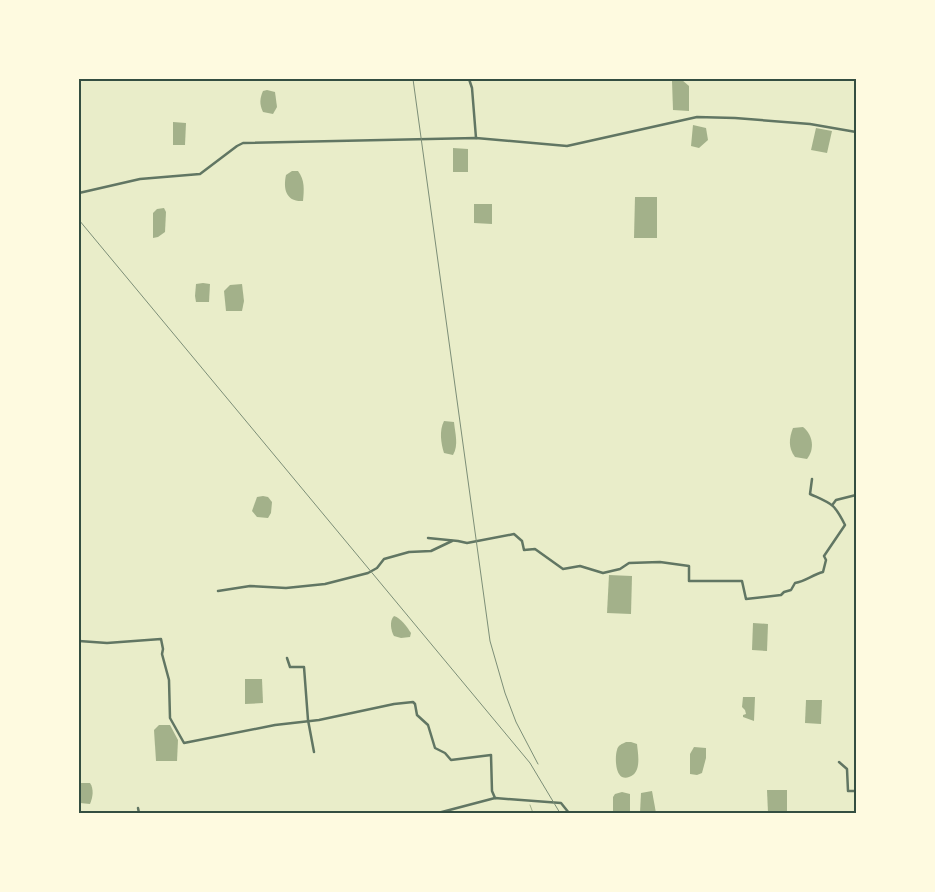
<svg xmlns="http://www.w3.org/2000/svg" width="935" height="892" font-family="'Golos Text',sans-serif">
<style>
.water{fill:#a3b18a}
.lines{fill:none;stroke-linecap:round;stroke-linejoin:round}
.stream{stroke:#a3b18a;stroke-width:1}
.minor{stroke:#617663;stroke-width:2.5}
.rail{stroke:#7c8e77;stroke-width:1}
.neatline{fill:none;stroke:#344e41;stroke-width:2}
</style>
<rect width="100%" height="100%" fill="#e9edc9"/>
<g class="water">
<polygon points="682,80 689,86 689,111 673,110 672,81"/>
<path d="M267,90L275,92L277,107L273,114L263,112C259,104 260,98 263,91Z"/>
<polygon points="173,122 186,123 185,145 173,145"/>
<polygon points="693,125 706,128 708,140 699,148 691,146"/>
<polygon points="816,128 832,131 827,153 811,150"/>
<polygon points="453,148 468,149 468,172 453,172"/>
<path d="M292,171H298C305,180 304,190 303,201C286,202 283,189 286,175Z"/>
<polygon points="635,197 657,197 657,238 634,238"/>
<polygon points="474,204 492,204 492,224 474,223"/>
<polygon points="164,208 166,212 165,232 158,237 153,238 153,213 157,209"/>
<polygon points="203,283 210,284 209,302 196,302 195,296 196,284"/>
<polygon points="242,284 244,301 242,311 226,311 224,291 230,285"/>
<path d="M444,421L454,422C455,433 459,445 453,455L444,453C441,443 439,431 444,421Z"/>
<path d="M803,427C813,435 815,449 807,459L795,457C788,448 789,438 793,428Z"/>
<polygon points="263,496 268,497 272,502 271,513 268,518 257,517 252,511 257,497"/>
<polygon points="609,575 632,576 631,614 607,613"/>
<path d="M394,616C401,618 407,627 411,633L410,637L401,638L394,636C391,631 389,621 394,616Z"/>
<polygon points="753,623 768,624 767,651 752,650"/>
<polygon points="245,679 262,679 263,703 245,704"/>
<polygon points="743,697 755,697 754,721 743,717 743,715 746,714 745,710 742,707"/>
<polygon points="806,700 822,700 821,724 805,723"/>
<polygon points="159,725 170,725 178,740 177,761 156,761 154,730"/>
<path d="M626,742H631L637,744C638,754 642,773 629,777C627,778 624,778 622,777C615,773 615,756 617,750C618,745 622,744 626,742Z"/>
<polygon points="694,747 706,748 706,758 702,773 697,775 690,774 690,754"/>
<path d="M80,783H90C94,789 93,797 90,804L80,803L79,797Z"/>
<polygon points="767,790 787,790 787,813 768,813"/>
<polygon points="652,791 656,813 640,813 641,793"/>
<polygon points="622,792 630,794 630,813 613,813 613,797 615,794"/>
</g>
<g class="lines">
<polyline class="stream" points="530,805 533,813"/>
<g class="minor">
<polyline points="469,79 472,88 476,138"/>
<polyline points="79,193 140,179 200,174 237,146 243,143 476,138 567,146 697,117 735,118 810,124 856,132"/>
<polyline points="833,504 836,500 856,495"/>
<path d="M428,538L458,541L467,543L514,534L522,541L524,550L535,549L563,569L580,566L603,573L620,569L629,563L660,562L689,566V581H742L746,599L781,595L784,592L791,590L795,583C806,581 812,575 823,572L826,560L824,556L845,525C834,503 832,504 810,494L812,479"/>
<polyline points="79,571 79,574"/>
<polyline points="218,591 250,586 286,588 325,584 368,573 377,568 384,559 409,552 431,551 452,541"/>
<polyline points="79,641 107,643 161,639 163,649 162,654 169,680 170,718 184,743 275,725 319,720 394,704 413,702 415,704 417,715 428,725 435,748 445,753 451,760 491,755 492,791 495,798"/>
<polyline points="287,658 290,667 304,667 308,720 314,752"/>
<polyline points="839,762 847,769 848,791 856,791"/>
<polyline points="138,808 139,813"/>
<polyline points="438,813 495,798 561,803 569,813"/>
</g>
<g class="rail">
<polyline points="413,79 490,641 505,693 516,722 538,764"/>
<polyline points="79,220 530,763 560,813"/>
</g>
</g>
<rect width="935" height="892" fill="none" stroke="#fefae0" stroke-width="160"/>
<rect x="80" y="80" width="775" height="732" class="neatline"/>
</svg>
